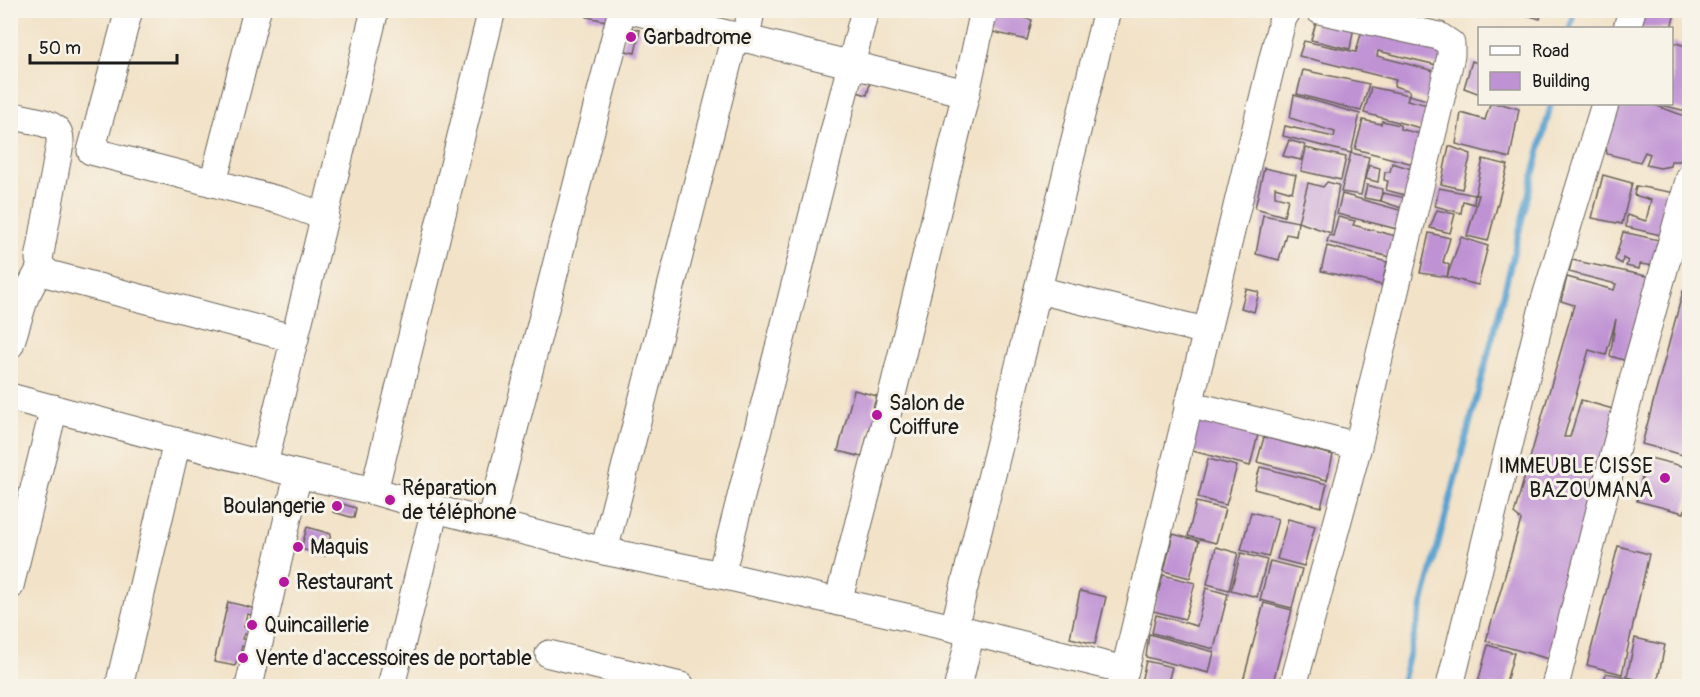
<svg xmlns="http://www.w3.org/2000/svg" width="1700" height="697" font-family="Pangolin,sans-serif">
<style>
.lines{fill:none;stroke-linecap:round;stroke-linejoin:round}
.stream{stroke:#58a1cf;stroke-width:6}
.building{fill:#bf92d4}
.minor-casing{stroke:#676158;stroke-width:29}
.minor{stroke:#fff;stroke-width:27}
.poi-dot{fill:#b5179e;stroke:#f7f3e8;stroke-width:2}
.labels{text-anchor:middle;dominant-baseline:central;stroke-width:6;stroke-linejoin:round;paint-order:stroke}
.poi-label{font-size:21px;fill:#1c1c1c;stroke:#f7f3e8;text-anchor:start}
</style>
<rect width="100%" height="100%" fill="#f7f3e8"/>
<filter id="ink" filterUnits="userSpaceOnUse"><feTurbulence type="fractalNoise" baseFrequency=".0167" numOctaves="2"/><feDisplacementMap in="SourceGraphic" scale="12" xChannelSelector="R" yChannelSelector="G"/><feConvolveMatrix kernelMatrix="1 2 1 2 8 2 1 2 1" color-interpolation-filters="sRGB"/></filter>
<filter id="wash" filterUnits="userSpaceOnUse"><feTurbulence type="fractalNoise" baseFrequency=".008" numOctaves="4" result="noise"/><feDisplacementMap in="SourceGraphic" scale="24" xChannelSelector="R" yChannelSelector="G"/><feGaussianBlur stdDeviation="1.35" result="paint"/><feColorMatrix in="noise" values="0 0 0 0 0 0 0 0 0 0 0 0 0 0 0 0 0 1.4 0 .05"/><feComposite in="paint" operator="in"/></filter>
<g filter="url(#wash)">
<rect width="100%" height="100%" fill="#f2e2c7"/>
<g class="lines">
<g class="stream">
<polyline points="1570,28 1574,10"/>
<polyline points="1401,686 1498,316 1551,104"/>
</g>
</g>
<g id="blocks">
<g class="building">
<polygon points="588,10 613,10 611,22 587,17"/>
<polygon points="993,10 1032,20 1027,40 984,30"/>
<polygon points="1528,10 1542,10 1540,19 1527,15"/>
<polygon points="1635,10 1676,10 1671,28 1631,28"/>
<polygon points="1317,19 1354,26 1350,49 1311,40"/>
<polygon points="627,27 640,30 635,53 621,50"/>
<polygon points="1362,30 1444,51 1441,66 1378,51 1377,56 1438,72 1434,102 1409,95 1410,91 1394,86 1396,80 1299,56 1304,41 1356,52"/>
<polygon points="1672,42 1690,47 1690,112 1658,104 1672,104"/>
<polygon points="1472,61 1480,64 1480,94 1464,88"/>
<polygon points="1303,70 1369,84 1361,111 1297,94"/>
<polygon points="861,80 870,83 867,95 857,92"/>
<polygon points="1371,87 1409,95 1407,100 1432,106 1428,130 1364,113"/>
<polygon points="1294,95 1360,114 1351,153 1283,136 1285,126 1334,137 1335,132 1290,118"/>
<polygon points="1490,104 1502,104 1519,109 1510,158 1456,144 1461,113 1485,120"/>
<polygon points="1615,104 1652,104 1690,118 1681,161 1671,161 1670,166 1660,168 1646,165 1650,154 1645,152 1640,162 1607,154 1606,145"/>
<polygon points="1363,120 1381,124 1382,121 1400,125 1400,129 1425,135 1417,165 1355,149"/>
<polygon points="1289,140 1305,145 1301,160 1283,156"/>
<polygon points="1449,146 1471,154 1462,189 1441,184"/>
<polygon points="1306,148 1346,157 1341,180 1301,171"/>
<polygon points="1351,153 1369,157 1361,195 1341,192"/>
<polygon points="1483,159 1508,165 1488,241 1467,236 1479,195 1475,195"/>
<polygon points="1392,163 1415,170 1408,196 1386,190 1388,181 1384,180 1385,172 1390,172"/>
<polygon points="1369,165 1380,168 1378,182 1366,179"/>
<polygon points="1264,168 1296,175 1292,192 1275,187 1275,196 1288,199 1284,216 1255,208"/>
<polygon points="1603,175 1632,183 1622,224 1592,218"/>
<polygon points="1327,182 1339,185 1331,233 1298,222 1308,183 1323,187"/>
<polygon points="1367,185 1382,189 1381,201 1364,198"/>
<polygon points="1636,186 1676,193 1665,236 1626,227 1627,215 1646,221 1651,200 1634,195"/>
<polygon points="1439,188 1475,195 1474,204 1463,201 1461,213 1435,206"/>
<polygon points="1383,193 1406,198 1404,209 1381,201"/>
<polygon points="1342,194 1403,211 1397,229 1337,214"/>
<polygon points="1437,210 1455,214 1450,233 1430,228"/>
<polygon points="1263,215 1298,222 1296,236 1286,234 1279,260 1256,254"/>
<polygon points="1338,217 1355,221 1353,225 1396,236 1391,257 1327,242 1329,235 1333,236"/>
<polygon points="1623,232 1659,240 1655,266 1640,264 1639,269 1626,266 1628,261 1623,258 1622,264 1615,260"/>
<polygon points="1429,233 1450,238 1443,262 1449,265 1447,277 1420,273"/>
<polygon points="1461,237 1488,246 1478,285 1447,277"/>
<polygon points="1327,246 1387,262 1382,285 1321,271"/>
<polygon points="1572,260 1651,277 1630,362 1610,356 1616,319 1606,355 1589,350 1564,437 1570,437 1581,400 1620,411 1549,659 1486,641 1521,520 1514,514 1574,305 1561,301 1567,277 1614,290 1616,284 1569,272"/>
<polygon points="1246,289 1259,292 1254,312 1241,308"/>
<polygon points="1683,291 1690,293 1690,457 1642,444"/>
<polygon points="854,390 877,396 873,408 881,410 876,427 870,425 862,457 838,451"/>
<polygon points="1193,417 1258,435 1250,466 1185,449"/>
<polygon points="1264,437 1333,455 1327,480 1257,462"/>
<polygon points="1646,457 1690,468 1690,489 1684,513 1637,501"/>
<polygon points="1208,459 1237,466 1226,505 1198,498"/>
<polygon points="1260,467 1327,484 1321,507 1254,489"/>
<polygon points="336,502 356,508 354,518 333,512"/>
<polygon points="1196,502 1225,509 1216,543 1188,536"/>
<polygon points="1251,512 1278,519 1268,557 1241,550"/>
<polygon points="1288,519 1315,526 1304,566 1277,559"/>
<polygon points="307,527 331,534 325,556 301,549"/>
<polygon points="1173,534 1199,541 1190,578 1164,571"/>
<polygon points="1618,546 1649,554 1622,674 1587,665"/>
<polygon points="1216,547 1238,553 1229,590 1207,584"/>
<polygon points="1241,553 1267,560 1257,597 1231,590"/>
<polygon points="1270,561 1302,569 1292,608 1260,600"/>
<polygon points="1163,575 1195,583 1185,619 1153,611"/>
<polygon points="1206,588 1228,594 1214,649 1152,633 1156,615 1197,626"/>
<polygon points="1080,591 1106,597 1095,644 1070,638"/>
<polygon points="228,602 257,609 256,616 247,614 244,627 253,629 251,636 244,634 242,639 250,640 248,647 242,646 241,651 247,653 245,662 237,660 235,666 214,662"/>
<polygon points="1264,603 1292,610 1272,686 1263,686 1243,681"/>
<polygon points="1149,634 1214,652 1209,673 1146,657"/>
<polygon points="1635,638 1665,645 1657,684 1627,677 1636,681 1635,686 1603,686 1606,673 1627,677"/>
<polygon points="1488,645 1514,653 1505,686 1477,686"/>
<polygon points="1146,661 1172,667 1167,686 1140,686"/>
</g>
</g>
</g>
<g filter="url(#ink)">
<use href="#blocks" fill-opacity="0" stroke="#676158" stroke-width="1.5"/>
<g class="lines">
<g class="minor-casing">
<g id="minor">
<polyline points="129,10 91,151 282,201 325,217"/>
<polyline points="630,10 966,93"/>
<polyline points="1627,28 1632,10"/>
<polyline points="746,39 751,10"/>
<path d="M10,115C23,119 47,120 57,130C60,134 60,139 60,144L39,259L41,267L49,274L295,339"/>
<polyline points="213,183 257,10"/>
<polyline points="1038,290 1206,331"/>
<polyline points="10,345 25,297 41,267"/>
<polyline points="10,397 298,474 374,491 435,509 604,551 721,575 971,632 1125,670"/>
<polyline points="1188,404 1358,446"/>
<polyline points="264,464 375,10"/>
<polyline points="374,491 492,10"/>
<polyline points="490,522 622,10"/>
<polyline points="604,551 735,35"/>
<polyline points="721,575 865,10"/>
<polyline points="10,586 54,408"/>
<polyline points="838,602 888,411 966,93 984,10"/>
<polyline points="954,628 1107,10"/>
<polyline points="549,654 681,686"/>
<polyline points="119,686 177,442"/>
<polyline points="249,686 298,474"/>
<polyline points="391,686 435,509"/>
<polyline points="958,686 971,632"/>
<polyline points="1121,686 1279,33 1283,18 1288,10"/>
<polyline points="1293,686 1358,446 1451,56 1451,44 1439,36 1319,10"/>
<polyline points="1450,686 1544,303 1605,104"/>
<polyline points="1555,686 1637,365 1690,177"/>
</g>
</g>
<use href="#minor" class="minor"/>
</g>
</g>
<g class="poi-dot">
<circle cx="631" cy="37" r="6"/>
<circle cx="877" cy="415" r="6"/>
<circle cx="1665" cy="478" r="6"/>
<circle cx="390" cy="500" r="6"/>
<circle cx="337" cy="506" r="6"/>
<circle cx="298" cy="547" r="6"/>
<circle cx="284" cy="582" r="6"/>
<circle cx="252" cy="625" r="6"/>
<circle cx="243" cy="658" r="6"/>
</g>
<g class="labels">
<g class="poi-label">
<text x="643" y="37">Garbadrome</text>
<text x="889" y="403">Salon de<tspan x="889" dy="24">Coiffure</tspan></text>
<text x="1653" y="466" text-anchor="end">IMMEUBLE CISSE<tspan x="1653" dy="24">BAZOUMANA</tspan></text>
<text x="402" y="488">Réparation<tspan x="402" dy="24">de téléphone</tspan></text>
<text x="325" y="506" text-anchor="end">Boulangerie</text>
<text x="310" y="547">Maquis</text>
<text x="296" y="582">Restaurant</text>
<text x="264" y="625">Quincaillerie</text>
<text x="255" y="658">Vente d'accessoires de portable</text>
</g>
</g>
<rect width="1700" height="697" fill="none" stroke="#f7f3e8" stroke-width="36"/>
<rect x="1478" y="27" width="195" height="78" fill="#f7f3e8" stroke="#9f9d96" stroke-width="1.5"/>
<rect x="1490" y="46" width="30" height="9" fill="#ffffff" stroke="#9f9d96" stroke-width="1.5"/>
<text x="1532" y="57" font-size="18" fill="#1c1c1c">Road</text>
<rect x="1490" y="72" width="30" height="18" fill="#bf92d4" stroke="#9f9d96" stroke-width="1.5"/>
<text x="1532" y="87" font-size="18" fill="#1c1c1c">Building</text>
<path d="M30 54v9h147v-9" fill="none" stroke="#1c1c1c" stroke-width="3"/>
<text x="39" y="54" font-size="18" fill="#1c1c1c" stroke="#f7f3e8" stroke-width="4.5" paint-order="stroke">50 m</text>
</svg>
